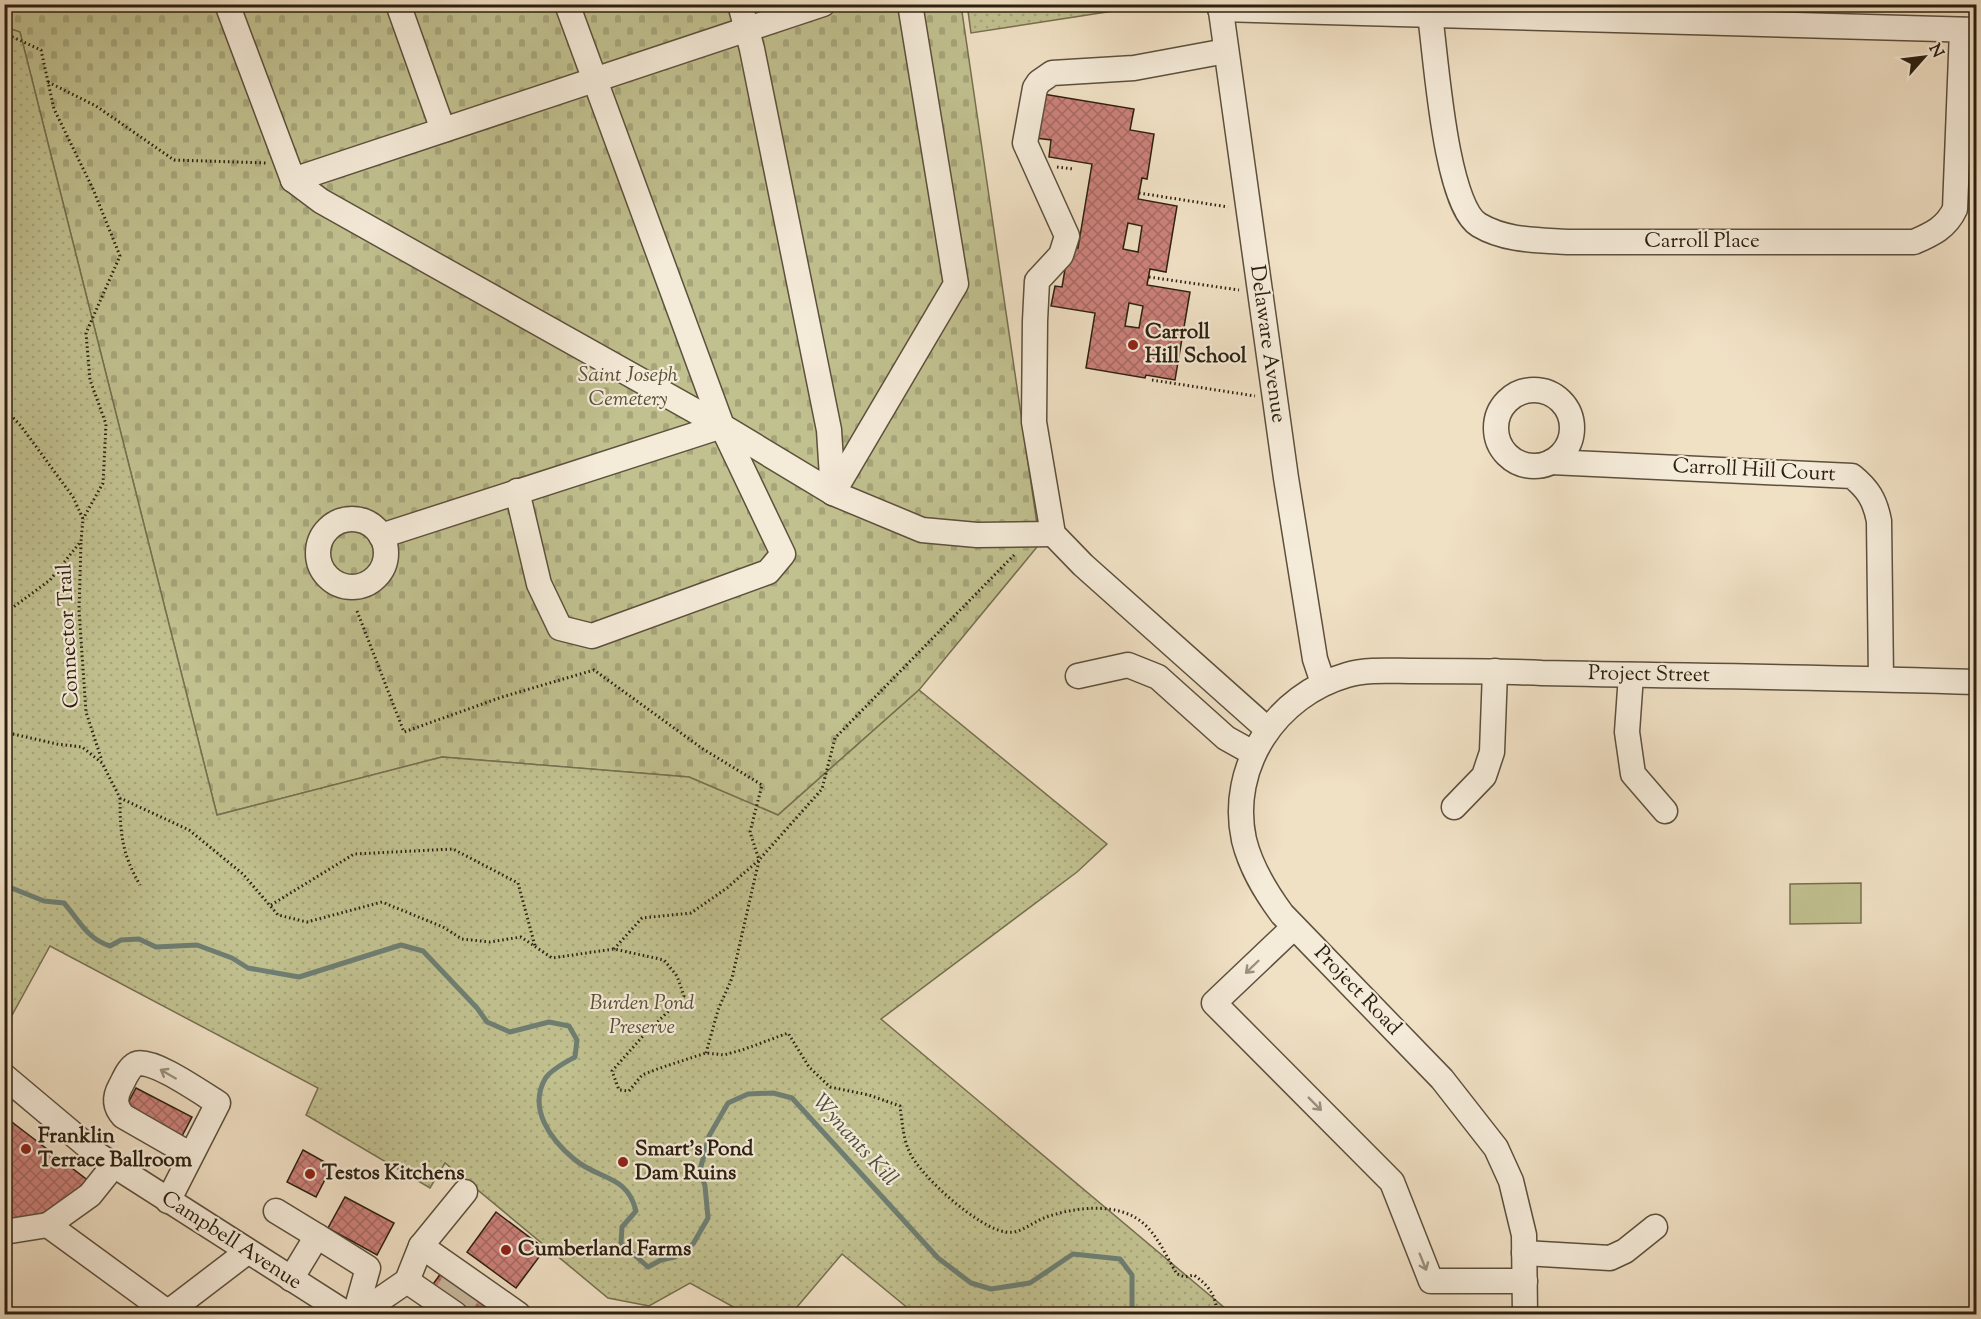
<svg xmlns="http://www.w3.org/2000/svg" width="1981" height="1319" font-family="'Sorts Mill Goudy',serif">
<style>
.grass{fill:#c1c08f;stroke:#767050;stroke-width:1.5}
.cemetery{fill:url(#cemetery-stones);stroke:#767050;stroke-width:1.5}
.park{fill:url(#park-dots);stroke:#767050;stroke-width:1.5}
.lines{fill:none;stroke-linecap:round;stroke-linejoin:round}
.stream{stroke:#6e7e72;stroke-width:5}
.building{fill:url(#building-cross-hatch);stroke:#2c2010;stroke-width:1.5;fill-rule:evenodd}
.minor-tunnel{stroke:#c9baa0;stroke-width:24;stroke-dasharray:24 12;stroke-linecap:butt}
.minor-casing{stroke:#5d503d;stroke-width:27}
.path{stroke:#2c2010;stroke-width:3;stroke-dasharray:1.5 3;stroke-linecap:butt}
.minor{stroke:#f5ebd9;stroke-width:24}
.oneway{stroke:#9b907f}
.poi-dot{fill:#8f2418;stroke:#f5ebd9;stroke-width:2}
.labels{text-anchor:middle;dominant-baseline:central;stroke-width:4.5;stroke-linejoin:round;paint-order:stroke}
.street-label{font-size:21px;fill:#2c2010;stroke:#f5ebd9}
.poi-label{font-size:21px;font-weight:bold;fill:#2c2010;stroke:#f5ebd9;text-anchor:start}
.park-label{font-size:21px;font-style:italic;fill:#595036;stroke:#f5ebd9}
.water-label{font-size:22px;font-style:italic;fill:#4d4f41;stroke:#f5ebd9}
</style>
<defs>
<pattern id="cemetery-stones" width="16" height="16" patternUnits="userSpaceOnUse" patternTransform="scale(1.5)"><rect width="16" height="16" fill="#c1c08f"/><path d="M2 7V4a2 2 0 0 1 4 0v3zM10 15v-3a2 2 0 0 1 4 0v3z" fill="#a6a57a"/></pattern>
<pattern id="park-dots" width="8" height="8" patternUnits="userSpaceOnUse" patternTransform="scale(1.5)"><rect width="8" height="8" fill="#c1c08f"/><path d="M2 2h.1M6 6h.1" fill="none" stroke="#a6a57a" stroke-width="1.8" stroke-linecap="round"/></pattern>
<pattern id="building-cross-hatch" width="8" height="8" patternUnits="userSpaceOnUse" patternTransform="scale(1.5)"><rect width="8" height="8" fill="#cc817a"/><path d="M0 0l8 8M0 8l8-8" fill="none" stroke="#a66963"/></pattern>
</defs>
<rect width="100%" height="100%" fill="#f0e0c4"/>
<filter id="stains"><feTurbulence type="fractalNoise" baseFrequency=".00333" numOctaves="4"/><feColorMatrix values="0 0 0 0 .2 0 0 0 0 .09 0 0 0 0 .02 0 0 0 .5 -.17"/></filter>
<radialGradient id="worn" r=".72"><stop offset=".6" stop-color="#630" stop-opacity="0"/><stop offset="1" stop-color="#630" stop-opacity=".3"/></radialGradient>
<polygon class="grass" points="1861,883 1861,923 1790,924 1790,884"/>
<polygon class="cemetery" points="5,4 961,5 1037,524 1037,547 919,690 778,815 689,777 442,757 217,815 20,32 5,27"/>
<g class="park">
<polygon points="967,4 1152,4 1152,5 971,33"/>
<polygon points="5,27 20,32 217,815 442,757 689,777 778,815 919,690 1107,844 1077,872 881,1019 1232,1314 915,1314 842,1254 791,1314 746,1314 690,1283 649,1306 608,1298 445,1163 430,1188 306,1115 318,1088 50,946 5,1028"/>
</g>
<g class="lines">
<path class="stream" d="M4,885L44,901L64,903C79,920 87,939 110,946L121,940L139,939L156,947L197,945L232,958L248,968L299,977L401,945L423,951L477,1008L487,1022L510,1032L549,1022L569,1026L577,1040L575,1057C566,1062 550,1070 545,1079C528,1109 551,1140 574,1159C598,1180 627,1174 636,1211L622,1227L621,1243L648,1267L661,1260L675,1257L693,1244L708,1218L705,1186L700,1170L709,1136L728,1103L748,1094L773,1093L792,1098L938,1258L971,1283L991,1289L1030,1283L1073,1254L1120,1259L1132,1275V1314"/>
</g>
<g class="building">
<path d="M1043,94L1134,109L1130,130L1154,134L1147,179L1142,178L1138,199L1177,206L1166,272L1150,269L1147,285L1190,292L1175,380L1146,375L1145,378L1086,368L1095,313L1051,306L1055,286L1062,287L1069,246L1078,248L1092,164L1049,157L1051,140L1036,138ZM1128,223L1142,226L1138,252L1123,249ZM1129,303L1143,306L1139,328L1125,326Z"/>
<polygon points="136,1088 192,1117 182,1136 126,1107"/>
<polygon points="4,1116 90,1182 74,1203 28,1223 4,1219"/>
<polygon points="303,1150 332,1166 316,1197 287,1182"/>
<polygon points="345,1197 394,1223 377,1255 328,1228"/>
<polygon points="496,1212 545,1249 516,1288 467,1252"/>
<polygon points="441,1273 500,1314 470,1314 431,1287"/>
</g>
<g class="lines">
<g class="minor-tunnel">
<polyline points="444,1297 454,1282"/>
<polyline points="460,1307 469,1293"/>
</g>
<g class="minor-casing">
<g id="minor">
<polyline points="227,4 293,180 823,4"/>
<polyline points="398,4 443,130"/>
<polyline points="567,4 722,426 833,493 922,530 977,535 1053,534"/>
<polyline points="740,4 752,49 829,430 833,493"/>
<polyline points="1220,4 1286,478 1315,659 1323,683"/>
<polyline points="1220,9 1976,30"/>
<path d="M1430,15C1436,56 1445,205 1479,225C1506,241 1538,240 1568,242H1914C1932,234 1946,228 1955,209L1962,30"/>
<polyline points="1226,51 1134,68 1052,73 1039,82 1035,88 1025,143 1067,236 1061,255 1037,281 1035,321 1034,422 1053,534 1083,565 1267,729"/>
<polyline points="293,180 321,201 722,426 381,536"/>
<circle cx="1534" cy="428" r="38"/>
<path d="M1551,462L1852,476C1868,489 1875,500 1879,521L1881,679"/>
<polyline points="517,491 539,584 560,628 592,636 768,572 783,554 722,426"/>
<polyline points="833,493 956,284 910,4"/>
<circle cx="352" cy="553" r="34"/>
<polyline points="1631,675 1627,732 1633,774 1665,811"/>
<polyline points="1078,676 1128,665 1158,677 1226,738 1253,753"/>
<polyline points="1454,807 1484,776 1492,752 1495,671"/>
<polyline points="1294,927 1214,1003 1392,1182 1431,1281 1525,1281"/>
<polyline points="4,1076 98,1155 347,1314"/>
<polyline points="114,1165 90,1195 48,1225 163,1309 168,1311 175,1307 247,1252"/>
<path d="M168,1201L218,1103C203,1094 151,1057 136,1064C128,1068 124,1080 120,1087C114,1098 115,1107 123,1116L191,1155"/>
<polyline points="276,1211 317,1236"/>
<polyline points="4,1232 48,1225"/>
<polyline points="421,1246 518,1314"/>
<polyline points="1524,1253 1610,1258 1625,1251 1655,1227"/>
<polyline points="291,1279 317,1236 368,1268 355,1314"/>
<polyline points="407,1281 455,1314"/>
<polyline points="359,1314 407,1281 421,1246 465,1192"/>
<path d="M1525,1314L1524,1235L1511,1181L1496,1148L1442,1079L1282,914C1265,891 1251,868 1244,840C1228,766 1277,695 1347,675C1367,669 1391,671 1412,671C1455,671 1499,671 1542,673C1687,676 1832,677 1976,682"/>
</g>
</g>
<g class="path">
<polyline points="4,33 41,50 54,109 93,189 120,256 86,333 90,380 106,424 103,483 83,519"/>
<polyline points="48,82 96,106 174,160 267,163"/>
<polyline points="1057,167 1073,169"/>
<polyline points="1139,193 1228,207"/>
<polyline points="1149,277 1239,290"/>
<polyline points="1152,380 1255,396"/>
<polyline points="4,408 21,426 73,497 83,519 81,541 50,580 4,614"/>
<polyline points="81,543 79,610 86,712 102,761"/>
<polyline points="357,611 404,732 502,697 594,670 703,749 762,785 750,832 759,860 727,888 691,913 642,918 614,949"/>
<path d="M4,732L57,744L82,747L102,763L120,798L189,830L243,874L278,915L307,922L382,902L443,927L462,939L490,942L521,937L552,958L614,949L664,960L677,976L684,996L644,1035L612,1071L619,1090L629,1091L642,1075L660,1068L706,1053L724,1055L745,1049L788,1033L809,1067L830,1087L869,1095L900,1106C902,1120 903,1138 909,1151C919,1175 979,1229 1006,1232C1021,1234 1031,1223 1044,1218C1073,1207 1119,1201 1144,1224C1158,1236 1167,1258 1177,1274L1185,1277L1194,1275C1209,1286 1216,1295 1217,1314"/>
<path d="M120,798C120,834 122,854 140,885"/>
<polyline points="271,905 354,854 453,849 518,883 535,946"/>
<polyline points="706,1053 718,1010 732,978 759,860 822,789 835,738 1014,555"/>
</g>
<use href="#minor" class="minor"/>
</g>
<defs><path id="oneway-shaft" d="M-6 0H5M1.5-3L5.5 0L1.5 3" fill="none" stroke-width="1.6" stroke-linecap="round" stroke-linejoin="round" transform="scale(1.5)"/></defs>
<g class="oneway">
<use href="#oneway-shaft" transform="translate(1252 967) rotate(136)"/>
<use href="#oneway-shaft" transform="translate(168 1074) rotate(-150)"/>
<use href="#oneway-shaft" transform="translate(1315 1104) rotate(45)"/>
<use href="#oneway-shaft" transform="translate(1423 1262) rotate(68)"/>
</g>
<g class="poi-dot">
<circle cx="1133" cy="345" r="6"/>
<circle cx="26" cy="1149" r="6"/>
<circle cx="623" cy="1162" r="6"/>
<circle cx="310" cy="1174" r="6"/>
<circle cx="506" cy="1250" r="6"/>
</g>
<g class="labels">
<g class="street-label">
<text x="1702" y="242">Carroll Place</text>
<text transform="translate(1267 344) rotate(82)">Delaware Avenue</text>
<text transform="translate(1754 471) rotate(3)">Carroll Hill Court</text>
<text transform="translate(69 636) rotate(-93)">Connector Trail</text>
<text transform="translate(1649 675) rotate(1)">Project Street</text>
<text transform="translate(1357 991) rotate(46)">Project Road</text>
<text transform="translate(231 1241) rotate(33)">Campbell Avenue</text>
</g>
<g class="poi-label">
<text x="1145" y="333">Carroll<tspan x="1145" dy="24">Hill School</tspan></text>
<text x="38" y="1137">Franklin<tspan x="38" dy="24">Terrace Ballroom</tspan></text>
<text x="635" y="1150">Smart's Pond<tspan x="635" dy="24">Dam Ruins</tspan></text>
<text x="322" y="1174">Testos Kitchens</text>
<text x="518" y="1250">Cumberland Farms</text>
</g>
<g class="park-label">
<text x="628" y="376">Saint Joseph<tspan x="628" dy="24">Cemetery</tspan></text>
<text x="642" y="1004">Burden Pond<tspan x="642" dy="24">Preserve</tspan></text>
</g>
<g class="water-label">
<text transform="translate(854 1141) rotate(48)">Wynants Kill</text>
</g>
</g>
<rect width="1981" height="1319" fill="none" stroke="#f0e0c4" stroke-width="24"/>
<rect x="6" y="6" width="1969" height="1307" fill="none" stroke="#2c2010" stroke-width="3"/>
<rect x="12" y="12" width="1957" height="1295" fill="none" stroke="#2c2010" stroke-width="1.5"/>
<g transform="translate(1924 57) rotate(62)" stroke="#f5ebd9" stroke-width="4.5" paint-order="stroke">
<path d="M0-4.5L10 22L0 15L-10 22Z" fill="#2c2010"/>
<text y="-9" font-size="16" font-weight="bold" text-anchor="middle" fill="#2c2010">N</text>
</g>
<rect width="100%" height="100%" filter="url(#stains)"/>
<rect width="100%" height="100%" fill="url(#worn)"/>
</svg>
